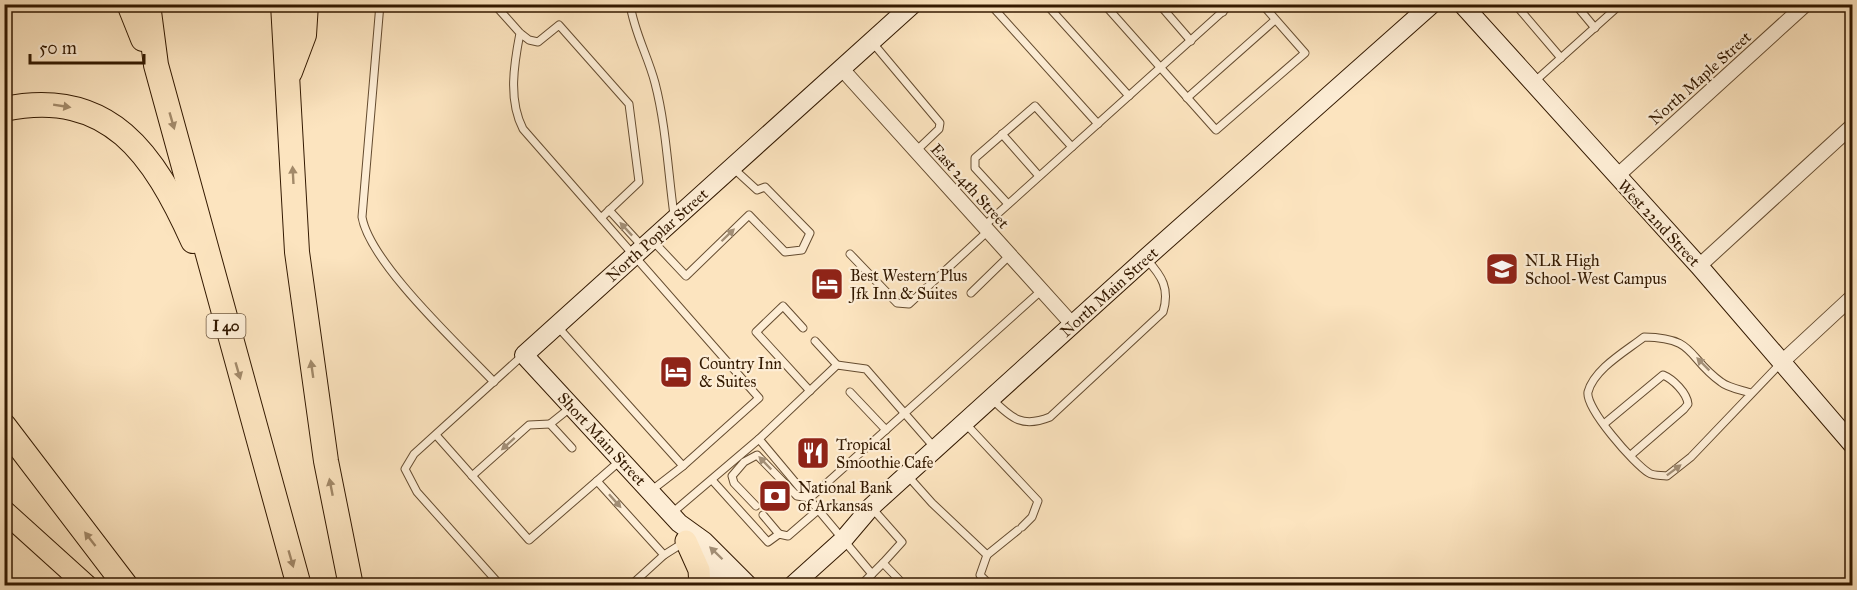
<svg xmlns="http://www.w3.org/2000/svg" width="1857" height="590" font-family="'IM FELL Great Primer',serif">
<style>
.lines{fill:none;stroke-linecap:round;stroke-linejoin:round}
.lane-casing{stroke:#654c30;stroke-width:9}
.street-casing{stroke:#654c30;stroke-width:16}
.secondary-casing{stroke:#331900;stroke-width:20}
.primary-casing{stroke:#331900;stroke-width:23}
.highway-casing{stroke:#331900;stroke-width:26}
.lane{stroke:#fdedd5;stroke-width:7}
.street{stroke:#fdedd5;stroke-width:14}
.secondary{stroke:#fdedd5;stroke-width:18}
.primary{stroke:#fce4bf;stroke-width:21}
.highway{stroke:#fce4bf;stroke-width:24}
.oneway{fill:#a28969}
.oneway2{fill:#a28e75}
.labels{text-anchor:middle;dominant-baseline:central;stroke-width:4.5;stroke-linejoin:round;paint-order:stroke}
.shield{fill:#fdedd5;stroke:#705940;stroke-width:1.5}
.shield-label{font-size:15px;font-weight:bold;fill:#331900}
.street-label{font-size:16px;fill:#331900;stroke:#fdedd5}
.poi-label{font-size:16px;fill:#331900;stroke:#fdedd5;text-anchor:start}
</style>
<rect width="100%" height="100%" fill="#fce4bf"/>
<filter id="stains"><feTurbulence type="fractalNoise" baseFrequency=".00333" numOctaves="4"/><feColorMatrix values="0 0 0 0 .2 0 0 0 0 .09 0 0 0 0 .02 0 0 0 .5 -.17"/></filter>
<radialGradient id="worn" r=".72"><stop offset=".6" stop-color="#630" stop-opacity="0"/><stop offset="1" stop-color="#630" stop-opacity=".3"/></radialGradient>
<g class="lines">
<g class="lane-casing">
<g id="lane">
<path d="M380,4L362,217C370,263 459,345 494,382"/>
<path d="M494,4L520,33L529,40L538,42L559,25L629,104L639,182L601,218L523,129C508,100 514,64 520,33"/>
<path d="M630,4C634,32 648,56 655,83C666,125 668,172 674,215"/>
<polyline points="990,4 1098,124"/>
<polyline points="1046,4 1129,96"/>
<polyline points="1104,4 1216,130 1305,53 1262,4"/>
<polyline points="1159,4 1191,41"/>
<polyline points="1216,4 1223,12"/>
<polyline points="1515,4 1561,58"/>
<polyline points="1575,4 1595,28"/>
<polyline points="872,42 940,123 939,129 916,151"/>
<polyline points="1534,82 1621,4"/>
<polyline points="1187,98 1275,20"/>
<polyline points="1002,134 1039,176"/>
<polyline points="1008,204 975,168 975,158 1035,106 1072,147"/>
<polyline points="609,210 642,246"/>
<polyline points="984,226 1231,4"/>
<polyline points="652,240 686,276 749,215 785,252 802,250 810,233 765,187 757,190 733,168"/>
<polyline points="850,254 897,303 909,304 988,231"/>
<polyline points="971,293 1010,255"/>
<polyline points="557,326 683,466 759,398 601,218"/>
<polyline points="803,328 783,306 756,332 810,391"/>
<polyline points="815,341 837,365"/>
<polyline points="850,392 886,430"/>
<path d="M1751,393C1742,390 1728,388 1721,382C1686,357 1697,338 1644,337C1626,351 1594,369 1588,392C1585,408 1634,464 1649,473C1653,476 1661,475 1667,476L1691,457L1781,363"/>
<path d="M993,400C1012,419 1023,428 1050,417L1163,312C1170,289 1162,276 1147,260"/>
<polyline points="570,408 550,424 572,448"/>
<polyline points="965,423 1038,501 1032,517 1022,527"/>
<path d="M1604,424L1663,375C1673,379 1687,393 1688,404L1684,409L1631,455"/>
<polyline points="436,435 529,540 597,481"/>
<polyline points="621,460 597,481 664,555 630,586"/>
<polyline points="907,475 932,503 987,555 1018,530"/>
<polyline points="472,476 529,425 550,424"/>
<polyline points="712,480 768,542 779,534 788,536 818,510"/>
<polyline points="652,490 683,466"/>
<polyline points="756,506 734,483 732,476 744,462 757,455 797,496 810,498 1042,290"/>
<polyline points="871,507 902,542 883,563 905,586"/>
<polyline points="672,513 759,439"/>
<polyline points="763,515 779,534"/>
<polyline points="664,555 683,543"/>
<polyline points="987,555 980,575 991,586"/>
<polyline points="872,574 759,439 837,365 866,369 934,447"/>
<polyline points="501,586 417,492 405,469 414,454 522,356"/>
<polyline points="860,586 883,563"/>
</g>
</g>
<g class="street-casing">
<g id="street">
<polyline points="842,69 1073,325"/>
<polyline points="1617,176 1806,4"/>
<polyline points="1699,266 1852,126"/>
<polyline points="1783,361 1852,297"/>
</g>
</g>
<g class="secondary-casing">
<g id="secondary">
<polyline points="1462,4 1699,266 1852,444"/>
<polyline points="692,548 726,586"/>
<polyline points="749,586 704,541 679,523 524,355 913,4"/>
<polyline points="792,586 843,540 871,507 1146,258 1432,4"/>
</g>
</g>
<g class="primary-casing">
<g id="primary">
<polyline points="4,511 87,586"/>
<polyline points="686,541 699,570 700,586"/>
</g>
</g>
<g class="highway-casing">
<g id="highway">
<polyline points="129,4 143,39"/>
<polyline points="148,4 156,65 299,586"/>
<polyline points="283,4 297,252 326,461 351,586"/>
<polyline points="290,72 304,35 306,4"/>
<path d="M4,109C110,87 154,155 193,241"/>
<polyline points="4,426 126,586"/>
</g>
</g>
<use href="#lane" class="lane"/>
<use href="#street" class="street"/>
<use href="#secondary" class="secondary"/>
<use href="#primary" class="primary"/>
<use href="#highway" class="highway"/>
</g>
<defs><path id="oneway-solid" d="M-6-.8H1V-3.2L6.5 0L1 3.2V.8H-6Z" transform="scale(1.5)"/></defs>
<g class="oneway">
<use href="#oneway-solid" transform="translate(62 106) rotate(9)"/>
<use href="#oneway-solid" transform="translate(172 121) rotate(74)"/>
<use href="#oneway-solid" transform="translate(293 175) rotate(-93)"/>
<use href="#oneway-solid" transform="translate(312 369) rotate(-98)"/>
<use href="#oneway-solid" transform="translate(238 371) rotate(74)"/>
<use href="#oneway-solid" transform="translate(331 487) rotate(-101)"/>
<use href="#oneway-solid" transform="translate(90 539) rotate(-128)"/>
<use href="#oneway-solid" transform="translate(291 559) rotate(74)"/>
</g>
<g class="oneway2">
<use href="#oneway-solid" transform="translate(626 229) rotate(-133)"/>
<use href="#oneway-solid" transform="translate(728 235) rotate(-44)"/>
<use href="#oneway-solid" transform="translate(1703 364) rotate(-135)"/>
<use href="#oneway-solid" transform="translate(508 444) rotate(138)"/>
<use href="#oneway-solid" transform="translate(765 463) rotate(-134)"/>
<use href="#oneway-solid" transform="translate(1674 470) rotate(-37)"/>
<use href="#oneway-solid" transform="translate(615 501) rotate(48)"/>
<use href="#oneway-solid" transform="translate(716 553) rotate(-136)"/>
</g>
<defs>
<g id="school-square" transform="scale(1.725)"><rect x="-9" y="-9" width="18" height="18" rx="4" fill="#8f2418" stroke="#fdedd5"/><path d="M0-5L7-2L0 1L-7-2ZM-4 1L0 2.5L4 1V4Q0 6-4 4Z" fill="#fff"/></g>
<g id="hotel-square" transform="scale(1.725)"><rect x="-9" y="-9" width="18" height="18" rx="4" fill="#8f2418" stroke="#fdedd5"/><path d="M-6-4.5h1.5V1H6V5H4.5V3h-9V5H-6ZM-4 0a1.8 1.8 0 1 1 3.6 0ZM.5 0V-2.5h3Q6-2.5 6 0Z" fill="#fff"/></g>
<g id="restaurant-square" transform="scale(1.725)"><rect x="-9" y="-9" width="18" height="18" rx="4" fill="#8f2418" stroke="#fdedd5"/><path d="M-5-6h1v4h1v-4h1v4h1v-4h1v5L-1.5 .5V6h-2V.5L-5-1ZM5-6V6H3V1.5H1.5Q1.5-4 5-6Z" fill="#fff"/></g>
<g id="bank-square" transform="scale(1.725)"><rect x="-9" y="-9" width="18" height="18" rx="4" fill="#8f2418" stroke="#fdedd5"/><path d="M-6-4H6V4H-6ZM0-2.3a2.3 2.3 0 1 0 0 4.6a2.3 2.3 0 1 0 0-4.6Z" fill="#fff"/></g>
</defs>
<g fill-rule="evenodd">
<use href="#school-square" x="1502" y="269"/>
<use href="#hotel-square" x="827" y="284"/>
<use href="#hotel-square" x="676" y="372"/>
<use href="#restaurant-square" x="813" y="453"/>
<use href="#bank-square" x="775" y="496"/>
</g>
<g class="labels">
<rect class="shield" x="206.5" y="314" width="39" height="24" rx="4.5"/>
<g class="shield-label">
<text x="226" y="326">I 40</text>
</g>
<g class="street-label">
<text transform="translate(1700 78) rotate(-42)">North Maple Street</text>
<text transform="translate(970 186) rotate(48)">East 24th Street</text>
<text transform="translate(1659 223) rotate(47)">West 22nd Street</text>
<text transform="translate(657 235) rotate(-42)">North Poplar Street</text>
<text transform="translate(1109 292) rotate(-42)">North Main Street</text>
<text transform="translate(602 439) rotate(47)">Short Main Street</text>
</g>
<g class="poi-label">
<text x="1525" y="260">NLR High<tspan x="1525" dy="18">School-West Campus</tspan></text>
<text x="850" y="275">Best Western Plus<tspan x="850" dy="18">Jfk Inn &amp; Suites</tspan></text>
<text x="699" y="363">Country Inn<tspan x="699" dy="18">&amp; Suites</tspan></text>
<text x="836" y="444">Tropical<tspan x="836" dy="18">Smoothie Cafe</tspan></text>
<text x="798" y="487">National Bank<tspan x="798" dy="18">of Arkansas</tspan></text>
</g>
</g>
<rect width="1857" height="590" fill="none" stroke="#fce4bf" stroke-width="24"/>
<rect x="6" y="6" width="1845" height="578" fill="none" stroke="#331900" stroke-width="3"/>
<rect x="12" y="12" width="1833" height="566" fill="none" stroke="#331900" stroke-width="1.5"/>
<path d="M30 54v9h114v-9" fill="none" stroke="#331900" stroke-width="3"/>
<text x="39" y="54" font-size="18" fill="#331900" stroke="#fdedd5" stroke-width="4.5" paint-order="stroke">50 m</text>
<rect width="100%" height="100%" filter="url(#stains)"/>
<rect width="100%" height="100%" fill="url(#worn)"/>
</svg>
